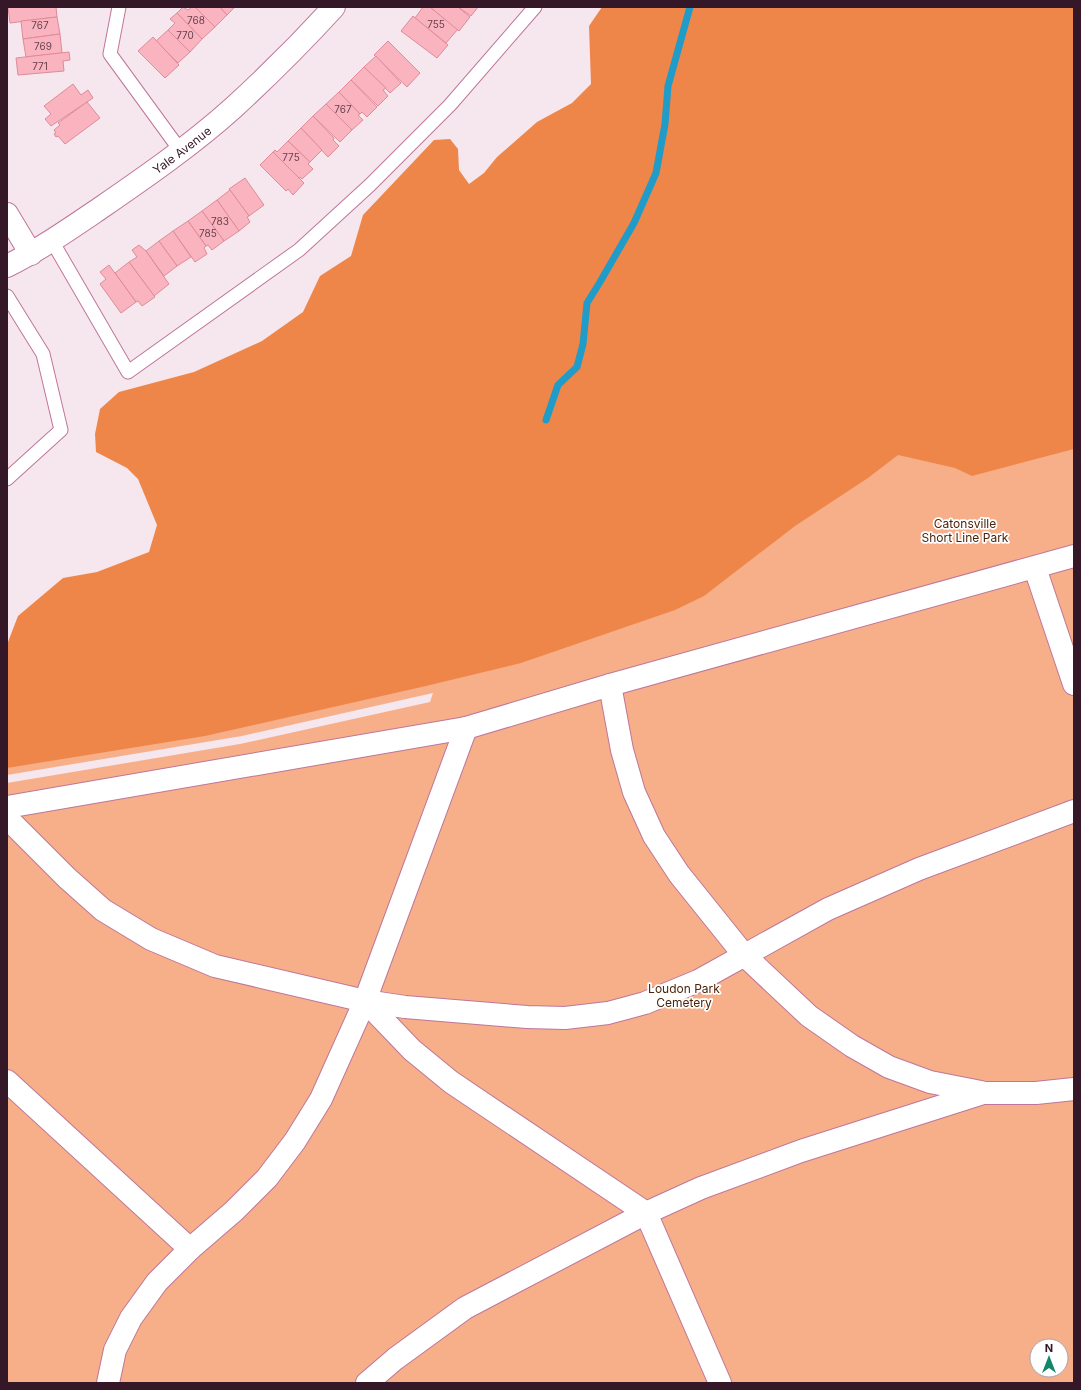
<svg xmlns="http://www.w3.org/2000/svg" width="1081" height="1390" font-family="Inter,sans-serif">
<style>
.green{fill:#f6af89;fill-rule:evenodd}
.forest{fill:#ef8649}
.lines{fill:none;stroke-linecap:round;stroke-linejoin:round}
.stream{stroke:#219bc7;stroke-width:7}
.building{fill:#fab4bf;stroke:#de8b99}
.lane-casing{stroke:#bf769a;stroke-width:15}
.street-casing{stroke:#bf769a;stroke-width:24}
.secondary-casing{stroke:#bf769a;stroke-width:24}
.lane{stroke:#fff;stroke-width:13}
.street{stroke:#fff;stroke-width:22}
.secondary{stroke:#fff;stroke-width:22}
.labels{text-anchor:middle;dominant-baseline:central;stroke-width:3.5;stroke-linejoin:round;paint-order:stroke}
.number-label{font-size:10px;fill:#663f4d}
.street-label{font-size:12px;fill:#351827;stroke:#fff}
.park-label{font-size:12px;fill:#4c2309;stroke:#fff}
</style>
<rect width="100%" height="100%" fill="#f6e6ed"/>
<path class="green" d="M1074,7V1383H7V783L240,744L430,702L433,693L242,736L7,775V729ZM1037,1346H1061V1370H1037Z"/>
<polygon class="forest" points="602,7 1074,7 1074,449 972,476 955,468 898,455 868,478 795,526 704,596 675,610 521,663 426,686 205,736 7,768 8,642 18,616 63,578 97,572 149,552 157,525 138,479 127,468 96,452 95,434 100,409 119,392 194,372 262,341 303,312 320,276 351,256 363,215 434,140 450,139 458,149 459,170 469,184 484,173 497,157 537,122 572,103 591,84 589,26"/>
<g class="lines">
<polyline class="stream" points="546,420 558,385 577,367 583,344 587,303 600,282 634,223 656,173 665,124 668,86 690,7"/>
</g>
<g class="building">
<polygon points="8,7 56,7 57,17 10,23"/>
<polygon points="183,7 188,10 192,7 195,7 215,27 202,39 177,13"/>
<polygon points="195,7 220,7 227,15 215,27"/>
<polygon points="220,7 235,7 227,15"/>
<polygon points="423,7 430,7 458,29 446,43 415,18"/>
<polygon points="430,7 458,7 470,17 459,31"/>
<polygon points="458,7 478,7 471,16"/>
<polygon points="177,13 202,39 190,52 168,30 175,23 170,19"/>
<polygon points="413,16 448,45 437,58 401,31"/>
<polygon points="57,17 60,34 23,39 21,21"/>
<polygon points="168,30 190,52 178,63 156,41"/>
<polygon points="60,34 62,53 26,57 23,39"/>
<polygon points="153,37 179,65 165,78 138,51"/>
<polygon points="388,41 420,73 407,87 374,55"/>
<polygon points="69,52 70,60 63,61 64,71 18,75 16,58"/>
<polygon points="376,56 401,83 390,93 364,67"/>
<polygon points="364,67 386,88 383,90 388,96 378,106 351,80"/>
<polygon points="351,80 377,107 367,117 362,112 360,114 339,92"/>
<polygon points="73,84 81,95 88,90 93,98 51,126 45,119 51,114 44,106"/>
<polygon points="339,92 360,114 358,115 363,120 352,130 326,104"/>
<polygon points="87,102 100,118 65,144 58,136 56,137 54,134 56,133 54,130 60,125 58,123"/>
<polygon points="326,104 352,130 340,142 313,116"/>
<polygon points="313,116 334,138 333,140 339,146 328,157 301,128"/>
<polygon points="301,128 322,150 310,162 288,141"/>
<polygon points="288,141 310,162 308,164 313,169 302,179 300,177 299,179 273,152 275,150 277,152"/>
<polygon points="273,152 304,183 293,195 288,189 286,191 260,165"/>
<polygon points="245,178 264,205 249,216 229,189"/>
<polygon points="230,190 249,216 247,217 250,222 239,231 217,200"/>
<polygon points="217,200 239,231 224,241 202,211"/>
<polygon points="202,211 224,241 212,250 208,245 206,246 188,221"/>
<polygon points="188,221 206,246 204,248 207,254 195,262 173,231"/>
<polygon points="173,231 191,257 177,266 159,241"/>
<polygon points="159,241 177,266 164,276 146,251"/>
<polygon points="139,245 146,251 169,284 154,296 129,262 137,257 132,250"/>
<polygon points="129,262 155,297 142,306 138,301 136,302 115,273"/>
<polygon points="109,265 136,302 121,313 100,284 106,279 100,272"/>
</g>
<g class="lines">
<g class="lane-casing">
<g id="lane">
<polyline points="119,7 110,54 180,150"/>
<polyline points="52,241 128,372 299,250 370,185 450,105 535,7"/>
<polyline points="7,296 43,354 61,430 7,479"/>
</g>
</g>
<g class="street-casing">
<g id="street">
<polyline points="7,214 31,254"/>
<polyline points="1035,568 1074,684"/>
<polyline points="610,685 622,750 634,792 654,836 679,874 744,955 809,1016 852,1046 889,1067 930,1082 981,1092"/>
<polyline points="7,807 466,728 610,685 1074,556"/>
<polyline points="7,818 67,878 103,910 151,939 215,966 365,1001 405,1007 527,1017 565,1018 608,1013 645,1003 698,981 828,909 919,869 1074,811"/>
<polyline points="365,1001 412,1050 451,1082 646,1213 465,1308 395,1359 367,1383"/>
<polyline points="7,1081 190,1249"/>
<polyline points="108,1383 115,1350 131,1318 157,1282 190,1249 234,1211 267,1178 295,1141 321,1099 365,1001 466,728"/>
<polyline points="720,1383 646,1213 701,1188 801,1151 983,1093 1036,1093 1074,1089"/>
</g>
</g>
<g class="secondary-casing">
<g id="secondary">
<path id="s1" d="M7,266C41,249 71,228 102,207C147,176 193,144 233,108C268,76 302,42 334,7"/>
</g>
</g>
<use href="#lane" class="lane"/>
<use href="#street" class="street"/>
<use href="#secondary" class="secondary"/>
</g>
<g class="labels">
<g class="number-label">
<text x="196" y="20">768</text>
<text x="436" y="24">755</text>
<text x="40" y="25">767</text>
<text x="185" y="35">770</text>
<text x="43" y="46">769</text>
<text x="40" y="66">771</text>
<text x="343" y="109">767</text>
<text x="291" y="157">775</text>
<text x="220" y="221">783</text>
<text x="208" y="233">785</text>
</g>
<g class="street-label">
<text stroke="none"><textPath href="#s1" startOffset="210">Yale Avenue</textPath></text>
</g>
<g class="park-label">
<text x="965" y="523">Catonsville<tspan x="965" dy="14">Short Line Park</tspan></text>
<text x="684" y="988">Loudon Park<tspan x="684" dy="14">Cemetery</tspan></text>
</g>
</g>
<rect width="1081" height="1390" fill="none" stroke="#351827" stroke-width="16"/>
<g transform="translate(1049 1358)"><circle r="19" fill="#ffffff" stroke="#aea3a9"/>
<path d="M0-3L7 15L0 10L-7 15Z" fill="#128869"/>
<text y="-6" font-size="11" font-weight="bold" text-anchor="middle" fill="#351827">N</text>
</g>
</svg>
